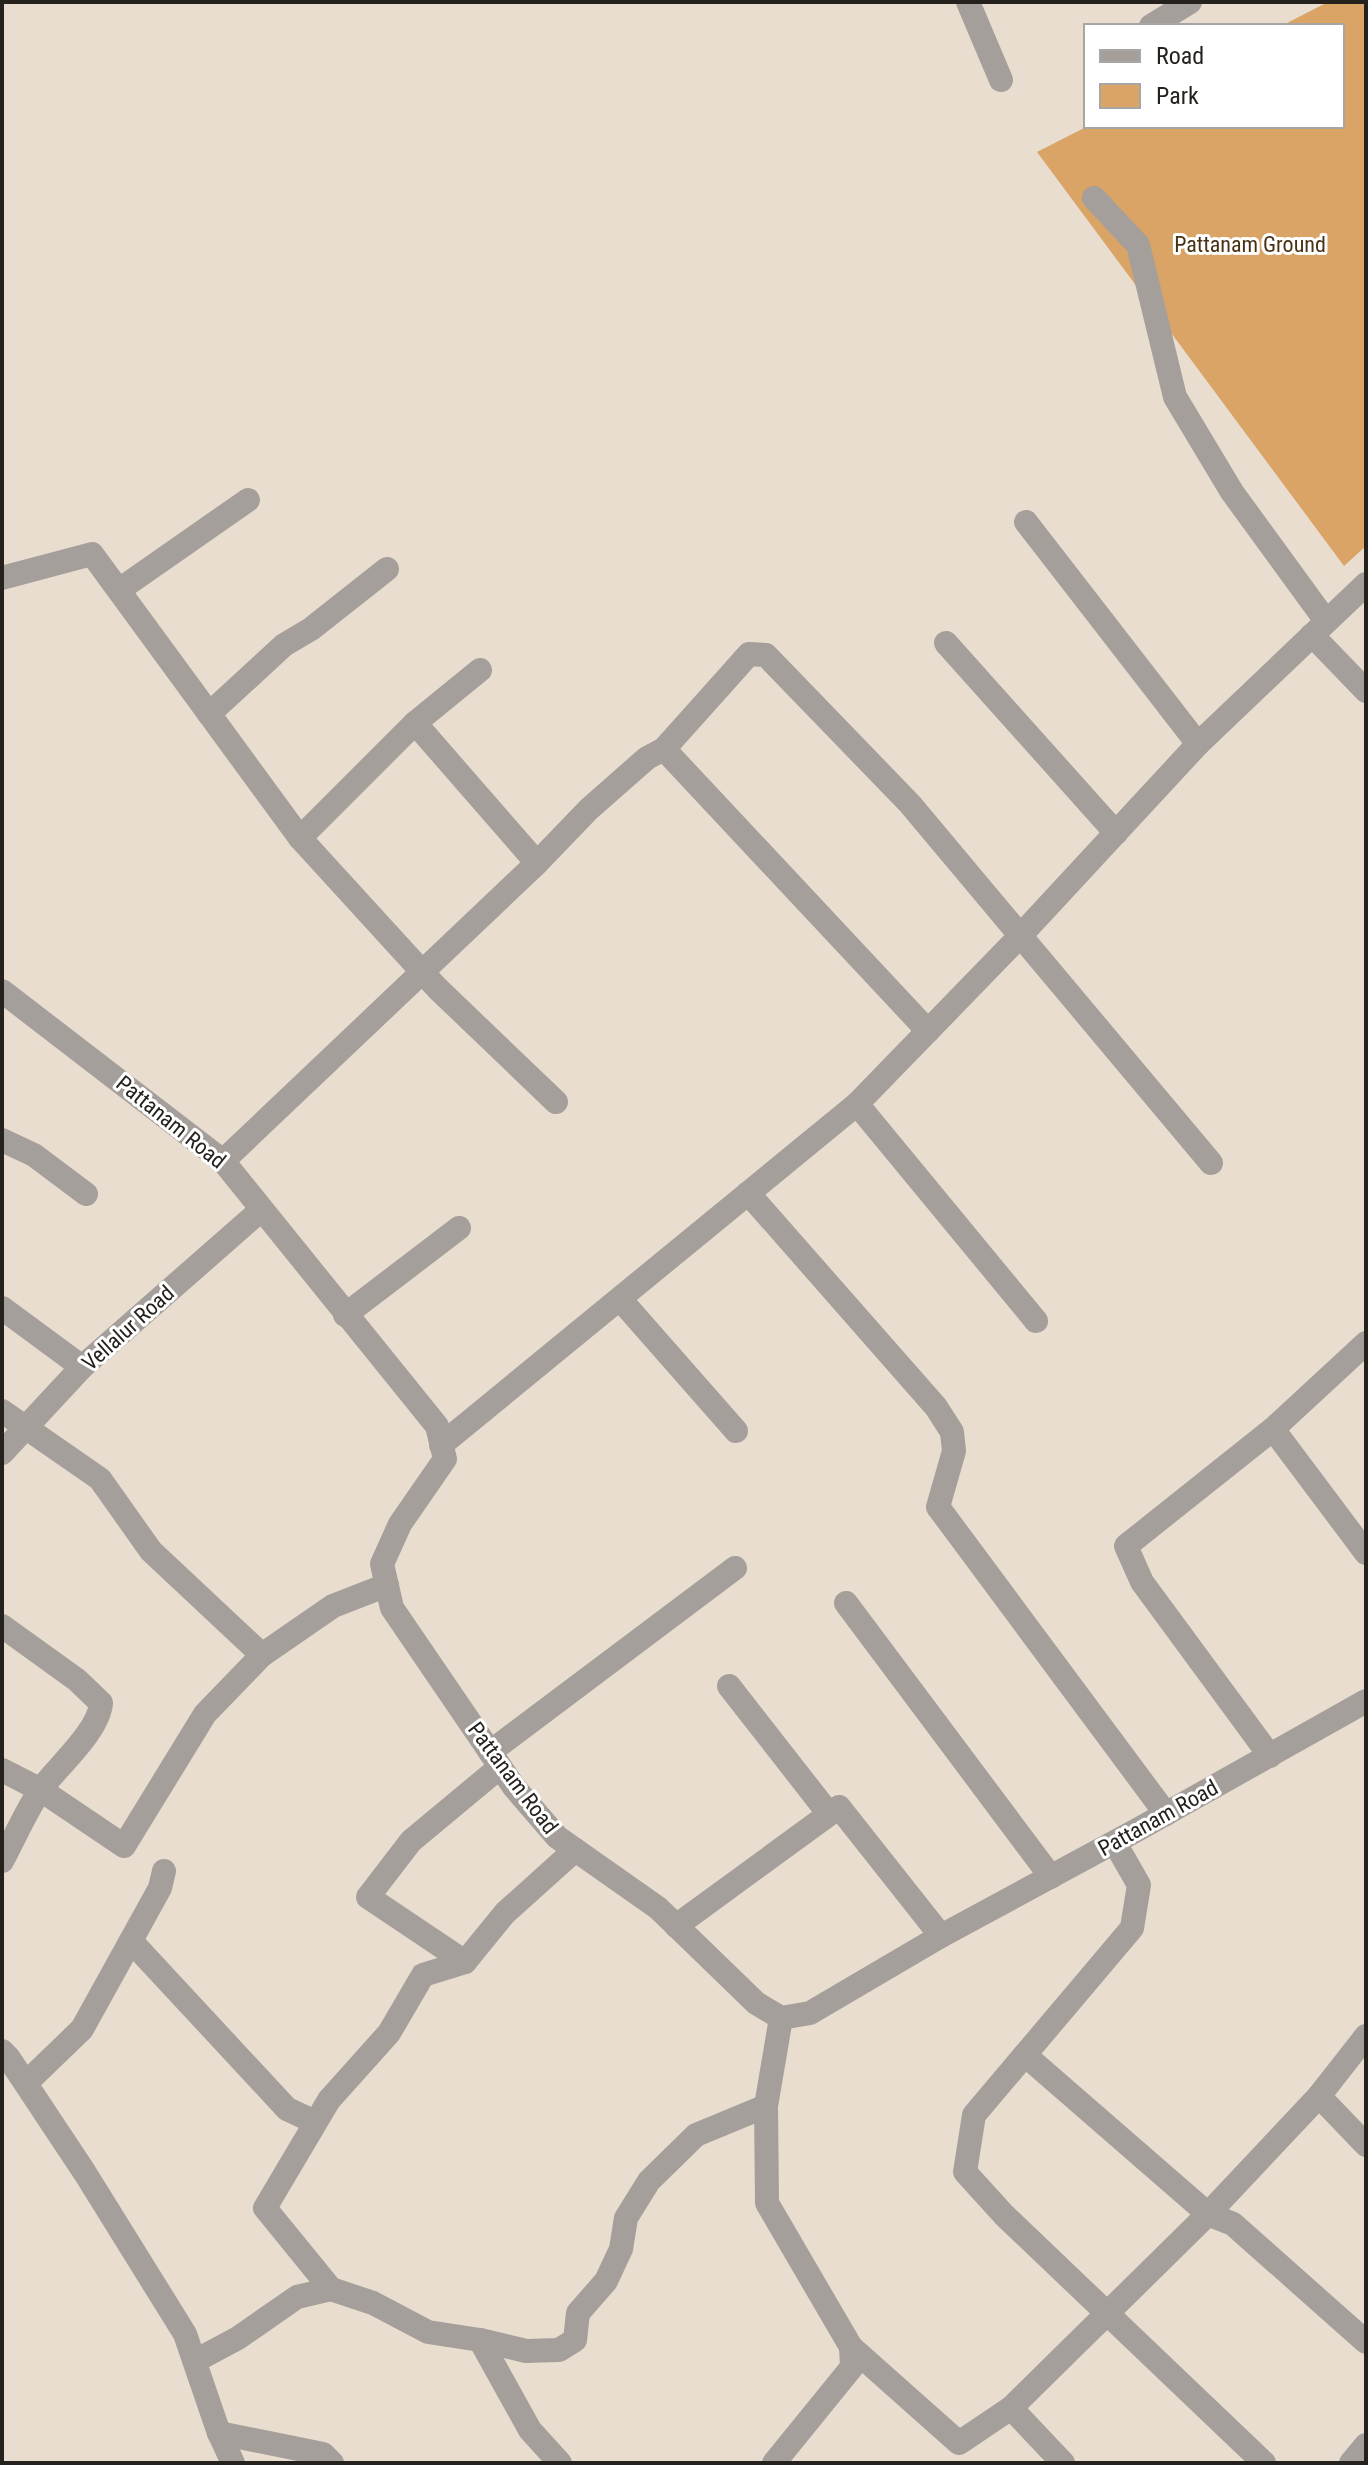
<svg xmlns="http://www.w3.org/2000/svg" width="1368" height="2465" font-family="'Roboto Condensed',sans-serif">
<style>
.green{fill:#d9a466}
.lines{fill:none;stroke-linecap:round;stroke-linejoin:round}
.minor{stroke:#a49f9a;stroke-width:24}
.labels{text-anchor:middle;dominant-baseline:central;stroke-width:6;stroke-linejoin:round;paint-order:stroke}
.park-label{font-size:22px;fill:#493114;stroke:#fff}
.street-label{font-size:22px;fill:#25211c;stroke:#fff}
</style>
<rect width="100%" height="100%" fill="#e9ddcf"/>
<polygon class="green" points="1328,2 1366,2 1366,546 1344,566 1037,152 1088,126 1342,126 1342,26 1281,26"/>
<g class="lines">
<g class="minor">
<polyline points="968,2 1001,80"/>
<polyline points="1151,26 1190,2"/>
<polyline points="1094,198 1138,245 1175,397 1232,492 1326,621"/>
<polyline points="1026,522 1198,744"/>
<polyline points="2,578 92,554 300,838 437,988 556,1102"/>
<polyline points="119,590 248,500"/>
<polyline points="1312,635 1366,691"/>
<polyline points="946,643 1116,833"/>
<polyline points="209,714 284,645 311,629 387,569"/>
<polyline points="415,723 537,863"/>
<polyline points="664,749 928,1031"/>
<polyline points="300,838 415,723 480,670"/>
<polyline points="2,991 223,1161 437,1426 445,1459 400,1524 382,1564 392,1608 514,1787 557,1837 658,1908 756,2003 781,2018 810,2013 941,1936 1137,1830 1366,1701"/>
<polyline points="857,1104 1036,1321"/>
<polyline points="2,1140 34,1155 86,1194"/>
<polyline points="223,1161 537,863 589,809 647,758 664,749 749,654 766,655 910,804 1211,1163"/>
<polyline points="748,1193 936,1407 952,1432 954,1451 938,1507 1166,1814"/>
<polyline points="620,1299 736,1431"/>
<polyline points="2,1308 82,1367"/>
<polyline points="345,1315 459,1228"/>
<polyline points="2,1411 100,1479 151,1551 262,1655"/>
<polyline points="1273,1429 1366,1553"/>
<polyline points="441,1445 857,1104 1021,935 1198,744 1366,584"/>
<polyline points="2,1453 82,1367 261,1210"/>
<polyline points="846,1603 1051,1877"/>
<path d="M2,1626L77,1680L101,1703C99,1731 58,1766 41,1789C26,1811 15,1837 2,1861"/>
<polyline points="729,1686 829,1814"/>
<polyline points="490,1752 735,1568"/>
<polyline points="1270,1756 1142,1582 1126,1546 1273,1429 1366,1343"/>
<polyline points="2,1770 41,1790 124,1846 205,1714 262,1655 333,1606 387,1585"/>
<polyline points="1115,1843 1139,1885 1132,1928 974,2115 965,2172 1004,2215 1264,2463"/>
<polyline points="676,1926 839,1807 941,1936"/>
<polyline points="131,1941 287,2109 315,2122"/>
<polyline points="465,1962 368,1897 411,1841 500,1767"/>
<polyline points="2,2051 8,2057 85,2173 185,2334 219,2433 233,2463"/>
<polyline points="1025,2055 1208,2214 1319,2096 1366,2036"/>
<polyline points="26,2083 82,2029 160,1888 164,1871"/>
<polyline points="1319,2096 1366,2145"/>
<polyline points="331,2289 265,2208 329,2100 389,2033 423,1975 465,1962 505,1913 575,1850"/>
<polyline points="480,2340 530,2430 560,2463"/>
<polyline points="851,2347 959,2443 1011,2408 1208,2214 1233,2224 1366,2342"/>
<polyline points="195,2361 238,2338 297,2297 331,2289 373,2303 428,2332 480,2340 526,2351 559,2350 575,2340 578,2313 606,2281 621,2249 626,2218 649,2181 696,2135 766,2106"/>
<polyline points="1011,2408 1063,2463"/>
<polyline points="219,2433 323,2454 332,2463"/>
<polyline points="774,2463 852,2367 851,2347 767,2203 766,2106 781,2018"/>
<polyline points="1351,2463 1366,2445"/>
</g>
</g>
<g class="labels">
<g class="park-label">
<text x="1250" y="244">Pattanam Ground</text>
</g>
<g class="street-label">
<text transform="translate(171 1122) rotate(39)">Pattanam Road</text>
<text transform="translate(128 1328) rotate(-42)">Vellalur Road</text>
<text transform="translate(513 1778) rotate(53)">Pattanam Road</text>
<text transform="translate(1158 1818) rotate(-29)">Pattanam Road</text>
</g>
</g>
<rect width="1368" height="2465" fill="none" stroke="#25211c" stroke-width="8"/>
<rect x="1084" y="24" width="260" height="104" fill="#ffffff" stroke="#a8a6a4" stroke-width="2"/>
<rect x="1100" y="50" width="40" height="12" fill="#a49f9a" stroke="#a8a6a4" stroke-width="2"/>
<text x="1156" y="64" font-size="24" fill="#25211c">Road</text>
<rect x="1100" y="84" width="40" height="24" fill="#d9a466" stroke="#a8a6a4" stroke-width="2"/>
<text x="1156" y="104" font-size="24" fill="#25211c">Park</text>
</svg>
